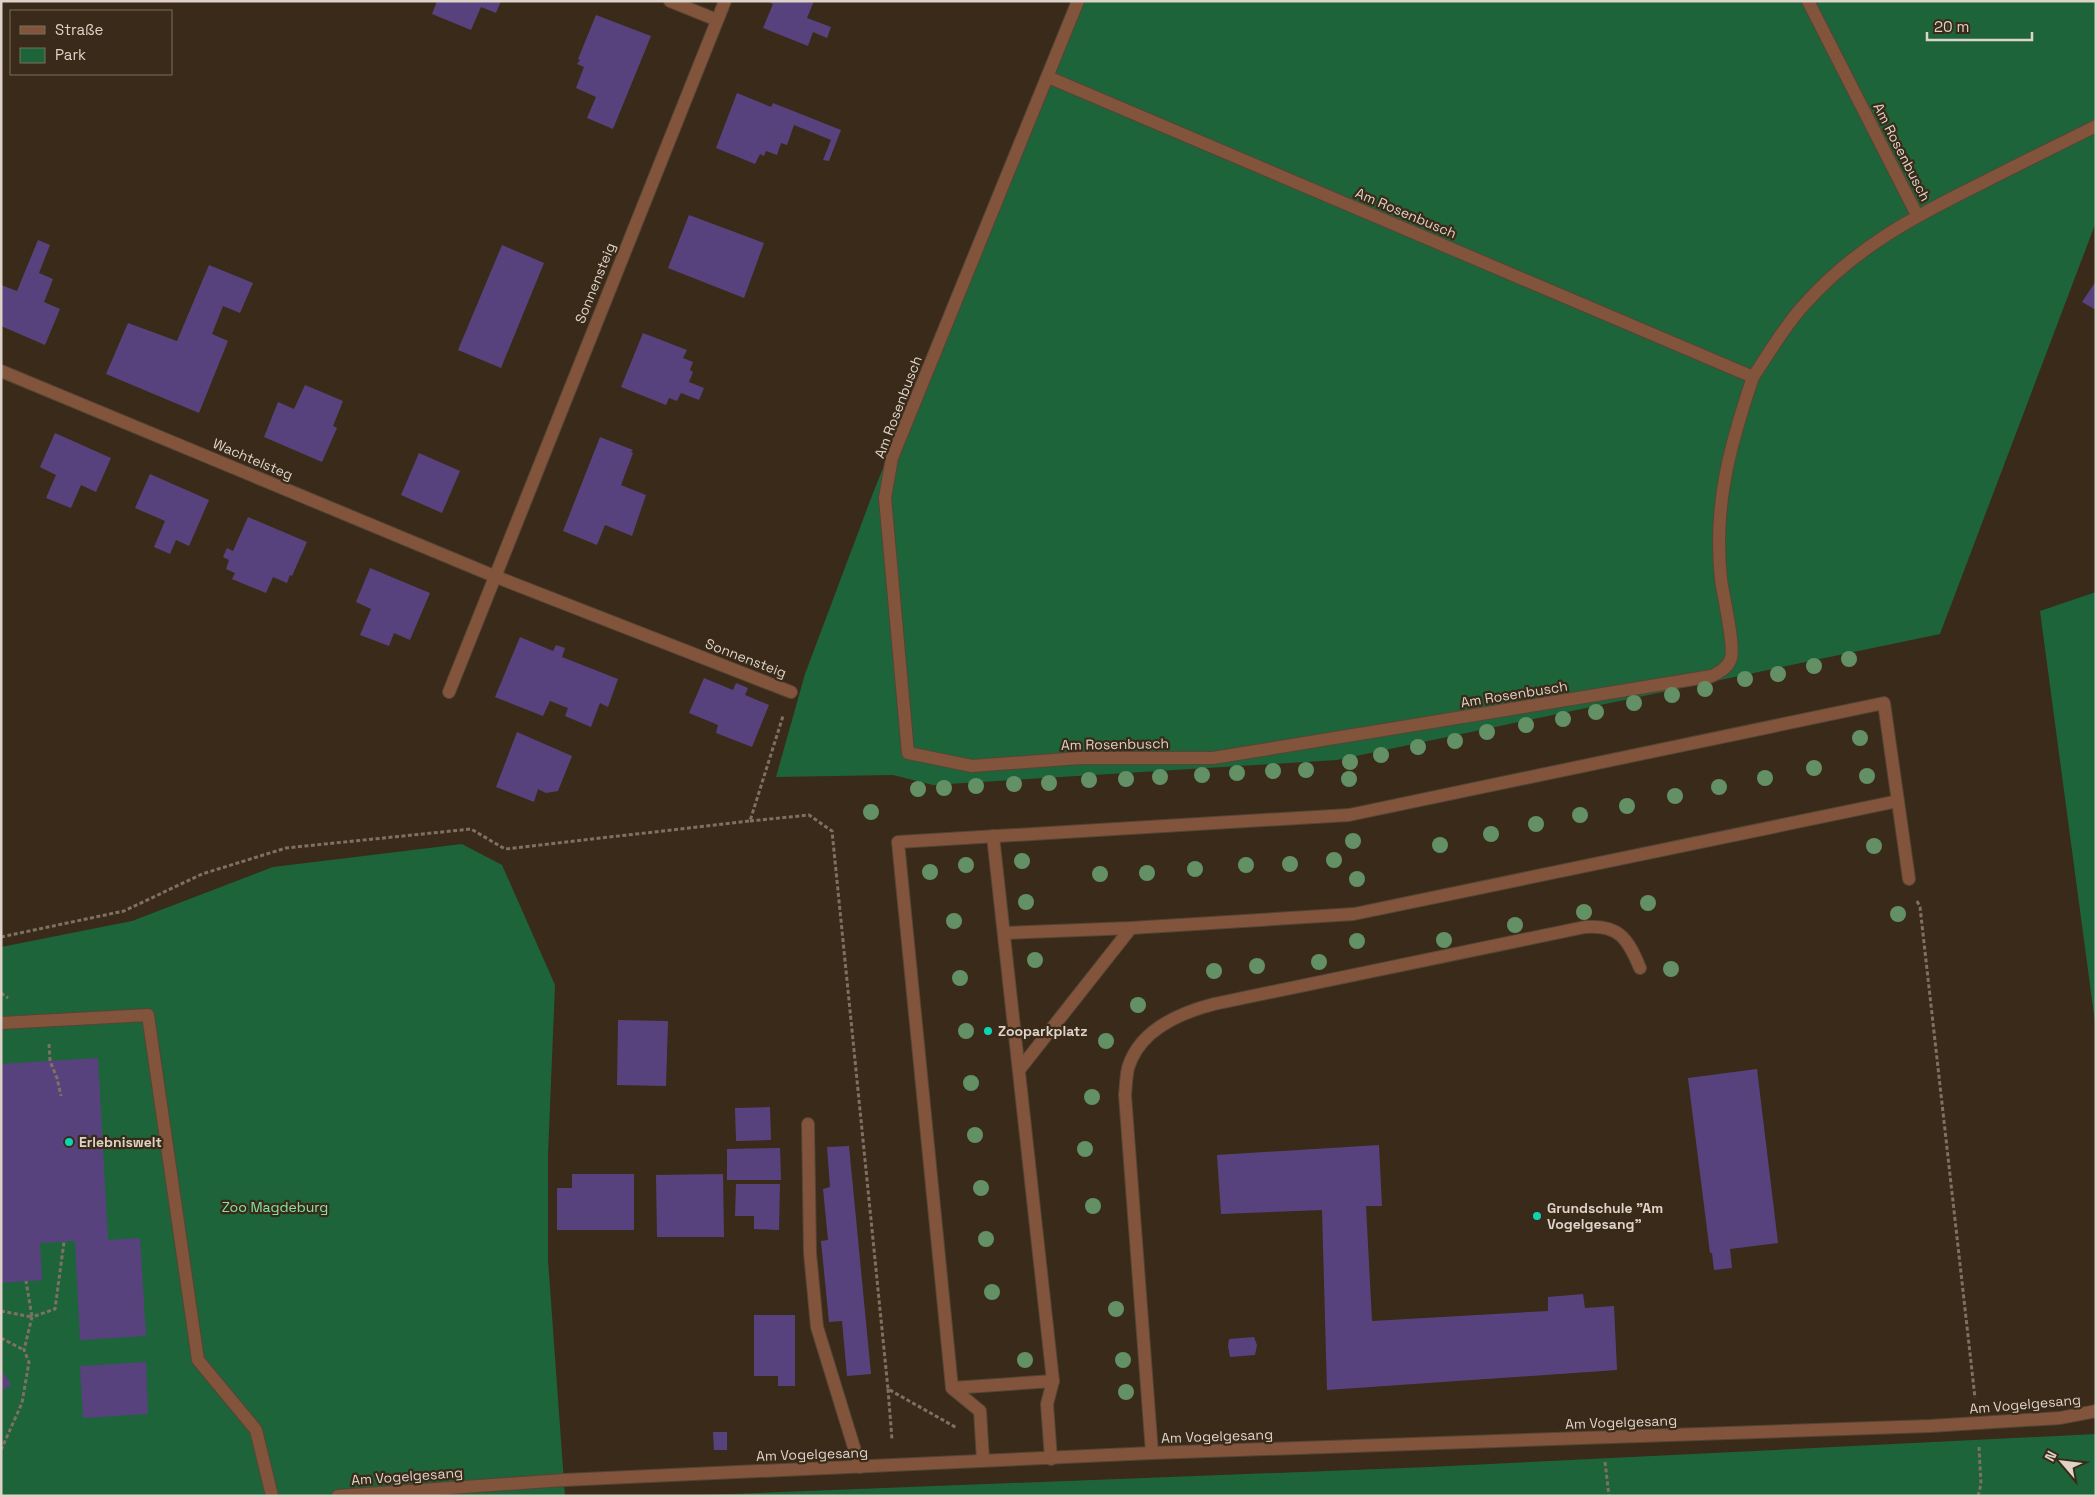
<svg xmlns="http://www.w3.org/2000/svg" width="2097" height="1497" font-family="'Space Grotesk',sans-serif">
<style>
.green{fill:#1d643a}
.building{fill:#58427e}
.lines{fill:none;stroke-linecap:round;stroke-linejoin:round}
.service-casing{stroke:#544535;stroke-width:14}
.minor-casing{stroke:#544535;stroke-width:14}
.path{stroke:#7e7163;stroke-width:3;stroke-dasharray:4 2.5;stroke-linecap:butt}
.service{stroke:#82543b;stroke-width:12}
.minor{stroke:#82543b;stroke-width:12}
.tree{fill:#639065}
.poi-dot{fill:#0cd5b5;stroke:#3a2a19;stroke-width:2}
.labels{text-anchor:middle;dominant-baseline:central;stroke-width:4.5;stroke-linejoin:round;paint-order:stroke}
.street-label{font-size:14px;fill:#ddd3c9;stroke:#3a2a19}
.poi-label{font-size:14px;font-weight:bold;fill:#ddd3c9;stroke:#3a2a19;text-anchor:start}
.park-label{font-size:14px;fill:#84e4a3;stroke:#3a2a19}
</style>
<rect width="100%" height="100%" fill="#3a2a19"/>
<g class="green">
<polygon points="1071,1 2096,1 2096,222 1940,634 1337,760 933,785 893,775 776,777 805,674 873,493"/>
<polygon points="2096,592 2096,1030 2040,611"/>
<polygon points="462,844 502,865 555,985 548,1154 548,1260 565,1496 1,1496 1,947 132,921 273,867"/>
<polygon points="2096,1434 2096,1496 677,1496 1429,1467"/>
</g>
<g class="building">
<polygon points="437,1 501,1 496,13 481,7 471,30 432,14"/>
<polygon points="766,1 814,1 807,18 831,27 827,38 813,32 808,46 763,28 773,4"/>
<polygon points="596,15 651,36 613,129 587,118 596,97 576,88 584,67 577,64 580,60 578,59"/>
<polygon points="737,93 771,107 773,103 841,130 829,161 823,160 831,140 794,125 787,145 781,143 777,155 766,151 764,156 760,154 755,164 716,148"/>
<polygon points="689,215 764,243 744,298 668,268"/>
<polygon points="38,240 50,245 39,273 53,279 44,302 60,309 45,345 1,326 1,285 17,291"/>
<polygon points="502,245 544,263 501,368 458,350"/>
<polygon points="209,265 253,283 240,313 223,306 212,334 228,341 199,413 106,374 128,323 177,341"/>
<polygon points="2096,281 2096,310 2082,302"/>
<polygon points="643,333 687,350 683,358 693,362 690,370 693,372 689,382 704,388 699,400 681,393 677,401 669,398 666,405 621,387"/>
<polygon points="305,385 343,401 333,426 337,428 322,462 264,437 278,402 294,409"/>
<polygon points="55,433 111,458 96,492 81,485 71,508 46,498 56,475 40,467"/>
<polygon points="600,437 633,450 631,452 633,453 621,485 646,495 632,536 605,525 597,545 563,531"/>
<polygon points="419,453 460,471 442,513 401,495"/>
<polygon points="150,474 209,500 189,546 176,540 170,554 154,547 165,521 135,508"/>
<polygon points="248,517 307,542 292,576 290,575 287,583 273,577 266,593 232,579 235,573 226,569 229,560 223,557 227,548 233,551"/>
<polygon points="370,568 430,593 410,640 394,633 389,646 360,635 371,609 356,602"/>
<polygon points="520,637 553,651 556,645 565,648 562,657 618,679 608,707 600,703 591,727 565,716 568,708 550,701 543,716 495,697"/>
<polygon points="704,678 733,690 736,683 748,688 745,695 769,705 752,747 716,733 718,725 689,713"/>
<polygon points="517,732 572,756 558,791 546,793 538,789 534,802 496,787"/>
<polygon points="618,1020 668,1021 666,1086 617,1085"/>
<polygon points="98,1058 108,1240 140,1238 146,1336 80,1340 75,1241 40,1243 42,1280 1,1283 1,1064"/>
<polygon points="1757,1069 1778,1243 1730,1249 1732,1268 1714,1270 1712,1253 1710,1253 1688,1078"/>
<polygon points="770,1107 771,1140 736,1141 735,1108"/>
<polygon points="1379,1145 1382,1206 1366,1206 1372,1321 1548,1311 1548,1297 1583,1294 1585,1308 1614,1306 1617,1370 1327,1390 1322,1210 1221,1214 1217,1155"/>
<polygon points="849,1146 871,1374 847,1376 842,1321 829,1322 821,1241 828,1240 823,1189 830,1187 827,1147"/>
<polygon points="780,1148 781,1180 727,1180 727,1149"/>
<polygon points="572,1174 634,1174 634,1230 557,1230 557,1188 572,1188"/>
<polygon points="723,1174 724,1237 657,1237 656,1175"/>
<polygon points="736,1184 780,1184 779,1230 754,1229 754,1216 735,1216"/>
<polygon points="754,1315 795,1315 795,1386 778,1386 778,1376 754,1376"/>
<polygon points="1254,1337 1257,1345 1255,1355 1230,1357 1228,1346 1229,1339"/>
<polygon points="146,1362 148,1414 83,1418 80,1366"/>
<polygon points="1,1369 11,1385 1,1391"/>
<polygon points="713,1432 727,1432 727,1450 714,1450"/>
</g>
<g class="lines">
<g class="service-casing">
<g id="service">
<path d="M1078,1L892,458L885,498L908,753L972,766L1080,758H1213L1712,676C1720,672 1729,667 1731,658C1735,645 1723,596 1721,579C1713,506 1730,445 1753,377"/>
<polyline points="1808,1 1917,215"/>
<path d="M1048,77L1753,377C1769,353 1784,327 1803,306C1855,247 1915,216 1984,182C2021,163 2058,145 2096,126"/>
<polyline points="993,836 1053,1381 1047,1404 1051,1459"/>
<polyline points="1004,933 1131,928 1354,914 1898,801"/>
<polyline points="1,1023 148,1015 198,1360 256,1430 272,1496"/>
<polyline points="1019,1070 1131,928"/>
<polyline points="808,1124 810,1253 817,1327 860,1467"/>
<polyline points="952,1388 1053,1381"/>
<path d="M1152,1453L1125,1095C1126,1086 1126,1077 1128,1068C1139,1031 1179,1013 1214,1004L1585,927C1619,924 1628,939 1640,968"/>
<polyline points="983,1460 980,1411 952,1388 898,842 1349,815 1884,703 1909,879"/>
</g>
</g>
<g class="minor-casing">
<g id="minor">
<polyline points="670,1 717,20"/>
<polyline points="1,371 494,576 791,692"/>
<polyline points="449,692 725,1"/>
<polyline points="338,1496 564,1480 1152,1453 1930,1426 2060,1418 2096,1411"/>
</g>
</g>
<g class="path">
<polyline points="750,821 809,815 832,831 888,1389 957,1428"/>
<polyline points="1917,901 1920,907 1975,1398"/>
<polyline points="1,937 124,911 202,874 286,848 471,829 505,849 750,821 783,716"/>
<polyline points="1,993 8,998"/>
<polyline points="49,1044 50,1061 57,1078 61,1096"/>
<polyline points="1,1311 32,1317 26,1281"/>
<polyline points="1,1338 24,1350"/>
<polyline points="888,1389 892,1440"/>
<polyline points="1,1450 22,1403 29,1362 24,1350 32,1317 55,1309 64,1242"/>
<polyline points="1605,1462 1609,1496"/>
<polyline points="1978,1496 1981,1484 1979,1447"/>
</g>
<use href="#service" class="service"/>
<use href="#minor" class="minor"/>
</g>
<g class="tree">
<circle cx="1849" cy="659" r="8"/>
<circle cx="1814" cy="666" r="8"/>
<circle cx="1778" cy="674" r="8"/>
<circle cx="1745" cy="679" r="8"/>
<circle cx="1705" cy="689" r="8"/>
<circle cx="1672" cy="695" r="8"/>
<circle cx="1634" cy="703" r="8"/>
<circle cx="1596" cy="712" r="8"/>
<circle cx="1563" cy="719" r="8"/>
<circle cx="1526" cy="725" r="8"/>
<circle cx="1487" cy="732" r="8"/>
<circle cx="1860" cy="738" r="8"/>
<circle cx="1455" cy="741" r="8"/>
<circle cx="1418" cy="747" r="8"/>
<circle cx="1381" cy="755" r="8"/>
<circle cx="1350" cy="762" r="8"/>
<circle cx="1814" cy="768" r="8"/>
<circle cx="1306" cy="770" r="8"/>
<circle cx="1273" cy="771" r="8"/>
<circle cx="1237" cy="773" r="8"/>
<circle cx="1202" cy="775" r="8"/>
<circle cx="1867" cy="776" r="8"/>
<circle cx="1160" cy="777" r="8"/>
<circle cx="1765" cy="778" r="8"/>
<circle cx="1126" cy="779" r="8"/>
<circle cx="1349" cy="779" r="8"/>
<circle cx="1089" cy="780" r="8"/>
<circle cx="1049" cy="783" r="8"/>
<circle cx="1014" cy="784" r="8"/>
<circle cx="976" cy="786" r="8"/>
<circle cx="1719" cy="787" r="8"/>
<circle cx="944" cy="788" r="8"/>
<circle cx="918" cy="789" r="8"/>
<circle cx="1675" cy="796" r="8"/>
<circle cx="1627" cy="806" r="8"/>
<circle cx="871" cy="812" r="8"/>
<circle cx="1580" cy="815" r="8"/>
<circle cx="1536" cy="824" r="8"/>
<circle cx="1491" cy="834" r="8"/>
<circle cx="1353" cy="841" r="8"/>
<circle cx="1440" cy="845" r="8"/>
<circle cx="1874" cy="846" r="8"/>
<circle cx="1334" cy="860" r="8"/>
<circle cx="1022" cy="861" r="8"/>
<circle cx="1290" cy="864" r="8"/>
<circle cx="966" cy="865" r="8"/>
<circle cx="1246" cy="865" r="8"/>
<circle cx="1195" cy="869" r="8"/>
<circle cx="930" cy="872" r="8"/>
<circle cx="1147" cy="873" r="8"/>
<circle cx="1100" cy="874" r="8"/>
<circle cx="1357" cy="879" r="8"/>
<circle cx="1026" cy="902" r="8"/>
<circle cx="1648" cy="903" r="8"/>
<circle cx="1584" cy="912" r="8"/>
<circle cx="1898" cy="914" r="8"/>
<circle cx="954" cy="921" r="8"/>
<circle cx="1515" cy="925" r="8"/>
<circle cx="1444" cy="940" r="8"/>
<circle cx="1357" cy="941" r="8"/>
<circle cx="1035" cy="960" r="8"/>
<circle cx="1319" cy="962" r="8"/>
<circle cx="1257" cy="966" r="8"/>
<circle cx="1671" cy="969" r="8"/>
<circle cx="1214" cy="971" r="8"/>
<circle cx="960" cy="978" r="8"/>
<circle cx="1138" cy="1005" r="8"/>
<circle cx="966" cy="1031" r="8"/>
<circle cx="1106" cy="1041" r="8"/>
<circle cx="971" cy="1083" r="8"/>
<circle cx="1092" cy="1097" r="8"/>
<circle cx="975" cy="1135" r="8"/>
<circle cx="1085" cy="1149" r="8"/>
<circle cx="981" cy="1188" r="8"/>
<circle cx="1093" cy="1206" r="8"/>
<circle cx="986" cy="1239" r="8"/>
<circle cx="992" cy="1292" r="8"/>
<circle cx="1116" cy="1309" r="8"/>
<circle cx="1025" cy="1360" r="8"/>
<circle cx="1123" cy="1360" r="8"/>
<circle cx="1126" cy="1392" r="8"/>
</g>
<g class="poi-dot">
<circle cx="988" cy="1031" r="5"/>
<circle cx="69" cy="1142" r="5"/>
<circle cx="1537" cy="1216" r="5"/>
</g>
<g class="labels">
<g class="street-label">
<text transform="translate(1902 152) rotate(63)">Am Rosenbusch</text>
<text transform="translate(1406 213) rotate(23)">Am Rosenbusch</text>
<text transform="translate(595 283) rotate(-68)">Sonnensteig</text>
<text transform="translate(898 407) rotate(-69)">Am Rosenbusch</text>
<text transform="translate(253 459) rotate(23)">Wachtelsteg</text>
<text transform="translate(746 658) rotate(21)">Sonnensteig</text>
<text transform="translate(1514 694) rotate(-9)">Am Rosenbusch</text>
<text transform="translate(1115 744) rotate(-1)">Am Rosenbusch</text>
<text transform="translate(2025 1404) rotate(-5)">Am Vogelgesang</text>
<text transform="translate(1621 1422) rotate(-2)">Am Vogelgesang</text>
<text transform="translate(1217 1436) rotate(-2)">Am Vogelgesang</text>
<text transform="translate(812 1454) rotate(-2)">Am Vogelgesang</text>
<text transform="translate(407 1476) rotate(-4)">Am Vogelgesang</text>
</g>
<g class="poi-label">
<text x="998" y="1031">Zooparkplatz</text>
<text x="79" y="1142">Erlebniswelt</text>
<text x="1547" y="1208">Grundschule "Am<tspan x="1547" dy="16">Vogelgesang"</tspan></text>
</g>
<g class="park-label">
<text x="275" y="1207">Zoo Magdeburg</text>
</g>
</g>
<rect width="2097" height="1497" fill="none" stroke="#ddd3c9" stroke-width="5"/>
<rect x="10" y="10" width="162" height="65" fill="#3a2a19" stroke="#7b6e5f"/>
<rect x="20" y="26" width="25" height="8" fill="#82543b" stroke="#7b6e5f"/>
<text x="55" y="35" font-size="15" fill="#ddd3c9">Straße</text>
<rect x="20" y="48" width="25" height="15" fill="#1d643a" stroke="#7b6e5f"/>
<text x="55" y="60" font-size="15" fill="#ddd3c9">Park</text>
<g transform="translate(2062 1462) rotate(298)" stroke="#3a2a19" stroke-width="4" paint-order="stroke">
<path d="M0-4L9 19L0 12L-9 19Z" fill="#ddd3c9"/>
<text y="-8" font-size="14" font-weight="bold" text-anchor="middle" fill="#ddd3c9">N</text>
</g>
<path d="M1927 32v8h105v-8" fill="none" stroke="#ddd3c9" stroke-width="2.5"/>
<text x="1934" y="32" font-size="15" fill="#ddd3c9" stroke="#3a2a19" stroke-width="4" paint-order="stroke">20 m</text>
</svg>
